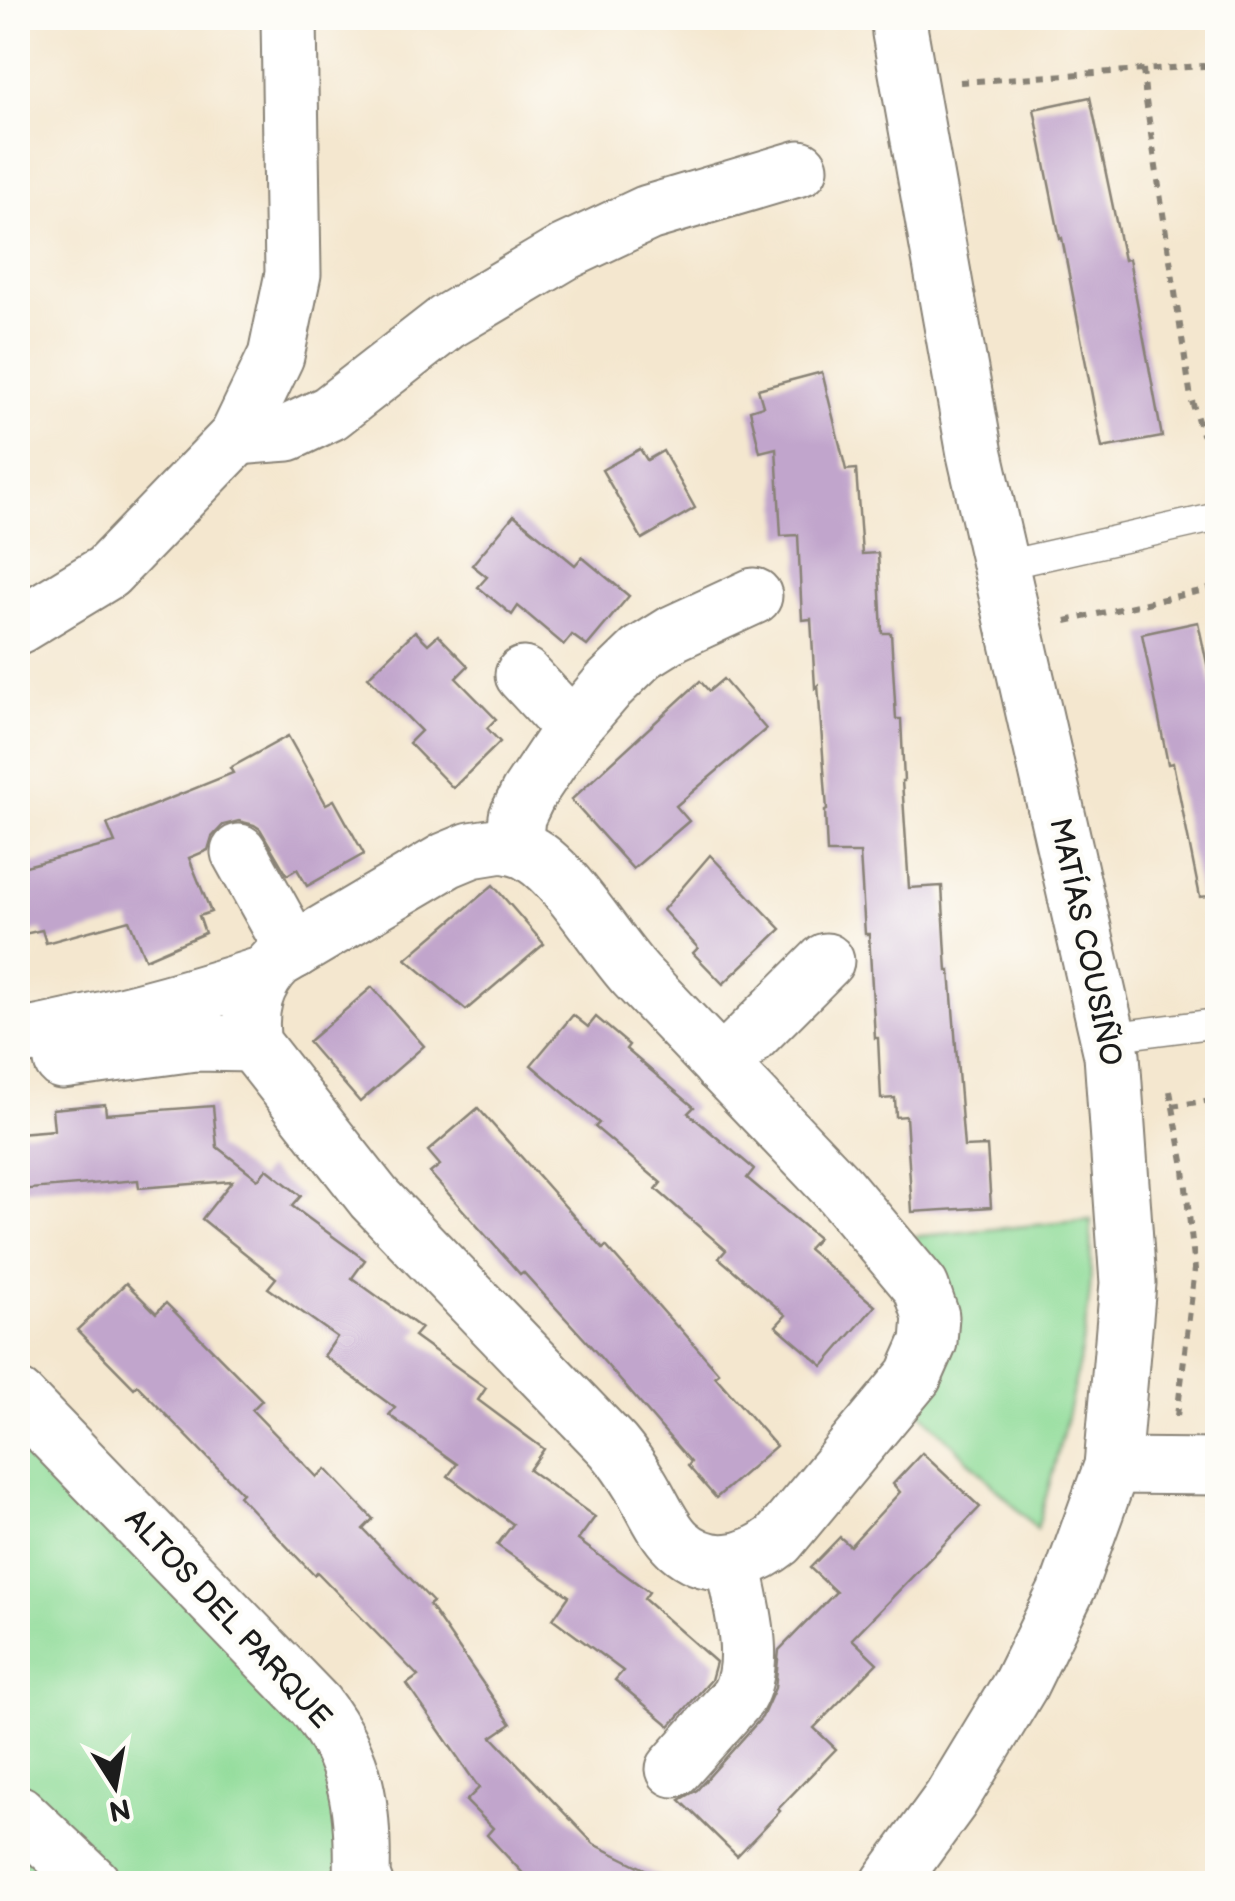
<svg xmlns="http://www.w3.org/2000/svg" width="1235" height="1901" font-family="'Balsamiq Sans',sans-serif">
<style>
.green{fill:#8fdb98;stroke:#567c5a;stroke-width:2.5}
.building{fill:#c1a5cc}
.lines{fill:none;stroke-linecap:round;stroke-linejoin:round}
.service-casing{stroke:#888276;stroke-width:31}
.minor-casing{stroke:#888276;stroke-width:59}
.path{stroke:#888276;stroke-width:6;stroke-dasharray:8 8;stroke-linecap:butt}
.service{stroke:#fff;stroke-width:28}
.minor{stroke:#fff;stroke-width:55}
.labels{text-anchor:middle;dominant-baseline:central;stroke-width:9;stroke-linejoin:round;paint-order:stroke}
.street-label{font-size:30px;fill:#1c1c1c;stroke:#fdfcf7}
</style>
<rect width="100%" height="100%" fill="#fdfcf7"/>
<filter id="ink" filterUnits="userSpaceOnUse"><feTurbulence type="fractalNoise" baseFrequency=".01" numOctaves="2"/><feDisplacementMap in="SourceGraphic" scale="20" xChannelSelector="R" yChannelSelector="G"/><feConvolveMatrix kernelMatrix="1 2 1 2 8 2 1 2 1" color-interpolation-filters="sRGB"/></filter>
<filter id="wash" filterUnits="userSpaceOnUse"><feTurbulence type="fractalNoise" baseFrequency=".0048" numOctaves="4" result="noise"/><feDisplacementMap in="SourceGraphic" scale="40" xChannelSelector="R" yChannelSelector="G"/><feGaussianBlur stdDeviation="2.25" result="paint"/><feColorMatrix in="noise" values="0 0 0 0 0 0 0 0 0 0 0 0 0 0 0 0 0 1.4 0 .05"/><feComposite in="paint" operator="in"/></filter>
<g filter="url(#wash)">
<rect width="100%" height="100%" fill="#f4e7cf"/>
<g class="green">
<path d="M1091,1220C1090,1243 1092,1268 1090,1291C1081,1372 1059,1451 1037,1529L908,1399L932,1372L898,1238Z"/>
<polygon points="18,1410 315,1697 379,1883 25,1884 18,1877"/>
</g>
<g id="blocks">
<g class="building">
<polygon points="1090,97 1124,260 1129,259 1162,437 1102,448 1062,238 1060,239 1034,109"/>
<polygon points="822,372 846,470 856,469 862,554 878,553 882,633 891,633 896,719 901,719 904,781 902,781 909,888 942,886 947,971 950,971 964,1147 987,1146 991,1207 912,1212 906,1116 896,1117 895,1098 881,1099 878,1038 875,1038 869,934 865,934 860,853 827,853 825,811 827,810 818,685 815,688 811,619 802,620 798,535 781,536 776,448 760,452 750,410 763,406 758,389"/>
<polygon points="640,449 647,460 663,451 695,508 642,539 602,470"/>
<polygon points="514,515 575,565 582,557 629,596 587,646 572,635 564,645 518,606 512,615 478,587 487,577 472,565"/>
<polygon points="1198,622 1218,715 1218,895 1200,897 1173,763 1168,764 1142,634"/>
<polygon points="415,631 428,644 438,635 468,666 456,678 496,719 487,728 500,742 453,788 409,743 421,731 368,677"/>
<polygon points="723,679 766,729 676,806 689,821 633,869 571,800 700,681 709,691"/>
<polygon points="288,736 326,804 334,800 364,854 307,886 297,869 287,875 260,829 254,825 239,821 223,825 212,837 208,850 189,858 211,912 199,916 205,933 145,959 129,920 46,943 42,930 24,934 18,909 18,868 115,843 107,824 233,773 230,768"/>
<polygon points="710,855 781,929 723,984 693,953 698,948 663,910"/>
<polygon points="493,885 544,944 466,1010 406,959"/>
<polygon points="372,987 424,1046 360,1102 308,1042"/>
<polygon points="573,1015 588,1027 596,1017 629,1045 626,1049 694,1107 688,1113 754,1169 747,1178 818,1238 808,1249 875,1306 823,1366 776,1326 786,1315 719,1258 726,1250 656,1189 661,1183 595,1127 599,1123 531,1065"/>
<polygon points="105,1104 106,1114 213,1106 217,1147 258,1179 267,1169 301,1196 292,1206 365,1260 352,1278 421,1328 414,1336 486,1388 478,1400 544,1449 529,1470 595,1517 578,1540 649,1592 644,1599 716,1662 711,1680 670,1726 615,1680 623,1671 553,1619 569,1596 497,1545 513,1524 448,1476 457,1464 389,1415 395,1408 324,1356 337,1337 268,1288 276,1278 202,1219 232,1181 139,1188 138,1180 18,1190 18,1133 54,1130 52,1109"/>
<polygon points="478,1108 603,1249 606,1246 677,1327 678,1326 719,1373 715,1376 776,1446 716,1498 688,1466 691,1462 588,1343 523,1272 520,1274 430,1173 440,1165 428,1151"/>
<polygon points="126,1283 156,1313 166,1303 262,1400 252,1410 317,1477 326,1469 373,1519 363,1529 433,1602 429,1605 511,1724 492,1737 594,1844 675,1884 533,1884 487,1835 493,1828 466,1801 479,1788 407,1684 418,1676 317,1572 314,1575 239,1496 242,1493 137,1385 134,1388 77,1330"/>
<polygon points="922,1453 980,1507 852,1639 877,1663 814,1728 836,1749 778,1809 780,1811 737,1856 680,1800 697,1790 762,1717 775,1688 779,1650 836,1592 810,1568 840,1537 850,1546 900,1492 893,1484"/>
</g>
</g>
</g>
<g filter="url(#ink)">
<use href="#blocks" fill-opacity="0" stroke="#888276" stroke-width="2.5"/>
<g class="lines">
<g class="service-casing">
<g id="service">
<polyline points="1000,566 1218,517"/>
<polyline points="1108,1037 1218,1023"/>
</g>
</g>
<g class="minor-casing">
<g id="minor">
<polyline points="237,437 288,433 330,413 447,322 565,252 648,213 800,168"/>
<polyline points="18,626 107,572 237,437 276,356 293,274 289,18"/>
<polyline points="523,675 572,728"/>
<path d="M502,845C513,847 523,849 532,855C568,877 606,943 636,976L837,1187L921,1287L931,1316L929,1342L914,1376L778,1540C748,1564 709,1572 678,1544C662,1529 652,1503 640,1484C632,1471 623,1458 613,1446L374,1198L253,1044C248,1011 254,984 278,960L447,860L471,850Z"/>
<polyline points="514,847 517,817 528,794 572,728 609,685 642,653 674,633 754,596"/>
<polyline points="239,852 294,951"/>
<path d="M18,1038C101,1022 183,1000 264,974"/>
<polyline points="62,1061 195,1043 253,1044"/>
<polyline points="721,1066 826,961"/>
<path d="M18,1398L315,1705C358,1761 364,1809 362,1878L365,1884"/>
<polyline points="1112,1466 1218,1467"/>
<path d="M674,1769L738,1697C759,1660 740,1602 733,1562"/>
<polyline points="18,1813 93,1884"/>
<polyline points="889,1884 951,1799 1020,1685 1069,1585 1112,1466 1128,1283 1112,1055 975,454 900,33 899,18"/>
</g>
</g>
<g class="path">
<polyline points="1215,65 1218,19"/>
<polyline points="1143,69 1146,101 1191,398 1202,434 1218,445"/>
<polyline points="960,82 1218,65"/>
<polyline points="1066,621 1218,587"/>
<polyline points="1170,1091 1183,1161 1195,1269 1177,1416"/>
<polyline points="1172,1106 1218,1099"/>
</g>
<use href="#service" class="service"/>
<use href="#minor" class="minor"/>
</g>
</g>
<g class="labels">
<g class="street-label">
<text transform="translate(1085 942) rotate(78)">MATÍAS COUSIÑO</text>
<text transform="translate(228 1619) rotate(47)">ALTOS DEL PARQUE</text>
</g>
</g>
<rect width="1235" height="1901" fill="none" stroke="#fdfcf7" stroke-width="60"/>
<g transform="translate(115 1786) rotate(169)" stroke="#fdfcf7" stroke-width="8" paint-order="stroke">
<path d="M0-8L18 38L0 25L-18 38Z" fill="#1c1c1c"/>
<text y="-15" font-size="28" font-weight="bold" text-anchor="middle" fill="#1c1c1c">N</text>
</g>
</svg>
